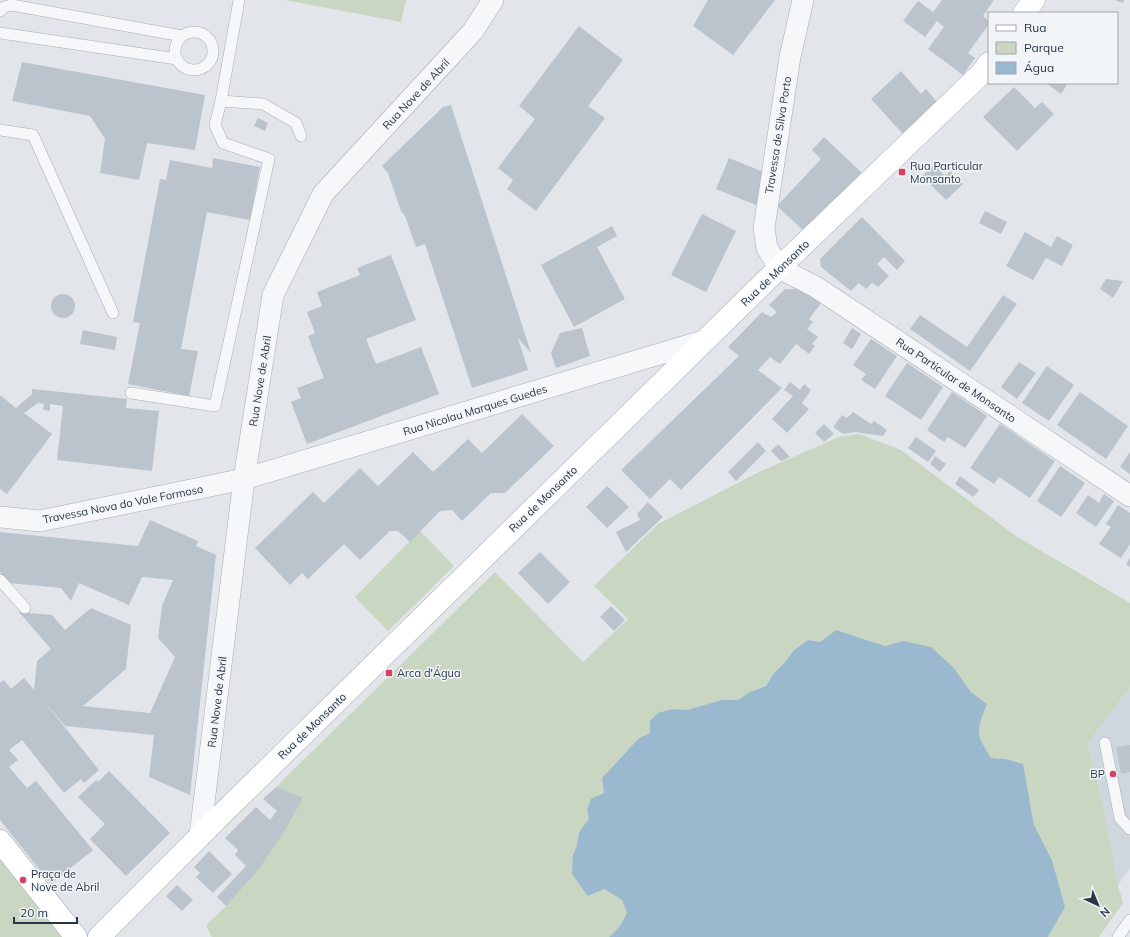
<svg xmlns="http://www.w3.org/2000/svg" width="1130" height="937" font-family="Mulish,sans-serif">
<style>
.built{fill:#d0d6de}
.green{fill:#c9d6c2}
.water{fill:#9ab8ce}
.building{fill:#bbc3cc}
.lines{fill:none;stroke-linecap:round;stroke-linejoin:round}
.lane-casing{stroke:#a6adb6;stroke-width:12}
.street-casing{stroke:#a6adb6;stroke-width:22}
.secondary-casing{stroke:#a6adb6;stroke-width:23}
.lane{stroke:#f5f7f9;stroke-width:11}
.street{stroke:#f5f7f9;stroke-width:21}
.secondary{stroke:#fff;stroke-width:22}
.poi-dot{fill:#d93e63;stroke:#f2f5f8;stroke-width:1.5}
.labels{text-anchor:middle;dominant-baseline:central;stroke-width:3;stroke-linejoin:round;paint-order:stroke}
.street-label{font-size:11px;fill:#283545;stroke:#f2f5f8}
.poi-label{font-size:11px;fill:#283545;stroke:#f2f5f8;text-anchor:start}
</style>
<rect width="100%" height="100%" fill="#e2e6eb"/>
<polygon class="built" points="1130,687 1130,868 1118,885 1103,805 1088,743"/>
<g class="green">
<polygon points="285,0 406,0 401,22"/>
<polygon points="859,434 901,450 1016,536 1130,603 1130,687 1088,743 1103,805 1118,885 1123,903 1099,937 1048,937 1065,907 1052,860 1034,825 1030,801 1005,759 991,758 978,737 979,725 987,704 971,692 954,668 903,641 885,646 836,630 820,642 808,640 794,650 785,662 774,673 766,686 751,692 738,700 722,701 687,710 673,709 650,721 650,733 639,738 602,778 604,793 587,810 590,820 579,832 577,845 573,855 604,889 622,900 627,913 620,926 609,937 212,937 206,925 226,906 302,798 276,787 495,572 583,662 628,619 594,586 658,524 757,473 839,437"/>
<polygon points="420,531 454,566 388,631 355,597"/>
<polygon points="0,856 64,937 0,937"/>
</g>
<path class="water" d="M836,630L885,646L903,641L931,647L954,668L971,692L987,704C976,733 975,732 991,758L1005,759L1023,764L1034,825L1052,860L1065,907L1048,937H609L620,926L627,913L622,900L604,889L588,896L572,874L573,855L577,845L579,832L589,819L587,810L591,799L604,793L602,778L639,738L650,733V721L658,713L673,709L687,710L722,700H738L750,692L766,686L774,673L785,662L794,650L808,640L820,642Z"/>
<g class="building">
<polygon points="708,0 775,0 733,55 693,26"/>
<polygon points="942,0 994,0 983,16 989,21 989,24 968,53 975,58 963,75 928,49 944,27 937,21 925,37 903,21 918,1 933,12"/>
<polygon points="1115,0 1124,0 1123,3"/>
<polygon points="579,26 623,60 588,106 605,118 536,211 507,189 513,180 498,168 535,119 519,106"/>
<polygon points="22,62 205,95 195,150 147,143 139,180 100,173 105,139 90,116 12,101"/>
<polygon points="901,71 921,94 926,89 937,102 903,134 871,99"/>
<polygon points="1046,83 1068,83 1061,94"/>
<polygon points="1014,87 1035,108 1042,102 1054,114 1017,151 983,117"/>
<polygon points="451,105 531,353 518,338 528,370 472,388 425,244 416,247 405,216 401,211 388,173 382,166 443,107"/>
<polygon points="258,118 268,123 265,131 254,126"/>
<polygon points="824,137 862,173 806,233 777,206 821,159 812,150"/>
<polygon points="213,158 260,167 250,220 207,212 181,349 198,351 189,396 128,384 140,323 133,322 160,179 166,180 170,160 212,168"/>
<polygon points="729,158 768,174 756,205 716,189"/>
<polygon points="934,165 945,176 950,171 963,184 946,200 922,176"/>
<polygon points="985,211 1007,222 1001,234 979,223"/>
<polygon points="702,214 736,231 706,292 671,275"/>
<polygon points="862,217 905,261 897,270 884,257 877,264 889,276 878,287 872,283 866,289 859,283 851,291 821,267 820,259"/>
<polygon points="612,226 617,236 597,247 625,299 574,327 541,265"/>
<polygon points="1025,232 1051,247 1057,236 1073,245 1062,266 1046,258 1033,280 1006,266"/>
<polygon points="391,255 416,320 366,339 376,364 421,347 439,394 307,444 291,402 301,398 297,388 324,378 308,336 315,333 307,312 322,306 317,292 360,275 357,268"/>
<polygon points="1106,279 1123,281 1113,298 1100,289"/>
<polygon points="785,289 798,289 821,303 809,319 813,322 807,329 818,337 812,344 815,346 809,354 796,344 780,364 770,357 758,370 782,388 681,490 670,479 650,499 621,470 739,356 728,347 762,312 771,317 777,312 769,305"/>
<circle cx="63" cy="306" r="12"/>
<polygon points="1003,295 1017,304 970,371 910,329 920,315 967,347"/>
<polygon points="582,328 590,356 556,368 551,353 560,333"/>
<polygon points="852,328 861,334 852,349 843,343"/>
<polygon points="83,330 117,337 115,350 80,344"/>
<polygon points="871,339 897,356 875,389 861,380 866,374 853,365"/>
<polygon points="1019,362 1036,373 1017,399 1001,387"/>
<polygon points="907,363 943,387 921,420 885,396"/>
<polygon points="1047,366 1074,385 1049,421 1022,403"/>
<polygon points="790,382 800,390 804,384 811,390 802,403 809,409 787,433 772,419 793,396 784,390"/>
<polygon points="32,389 127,399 126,408 159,411 152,471 57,460 63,406 50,404 50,411 43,410 44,404 38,403 24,413 52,434 7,494 0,489 0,395 16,408 32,394"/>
<polygon points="952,392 987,416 965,448 948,437 944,442 927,430"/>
<polygon points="1080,392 1128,426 1106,459 1057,425"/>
<polygon points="853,412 871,424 874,421 887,430 883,436 855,432 843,434 833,427 842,415 847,418"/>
<polygon points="522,414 554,446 505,493 491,493 462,521 452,510 440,511 410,542 398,531 390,531 360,560 344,544 308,579 302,573 290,585 255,548 313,492 324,503 360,468 378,486 413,452 433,472 468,439 482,453"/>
<polygon points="824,424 834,434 824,442 815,433"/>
<polygon points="1000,424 1055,461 1030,498 999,477 994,484 970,468"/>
<polygon points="916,437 936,451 928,462 908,448"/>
<polygon points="758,442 766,451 736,481 728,472"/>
<polygon points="778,444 790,457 781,461 771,451"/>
<polygon points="1130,452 1130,474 1120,467"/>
<polygon points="935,456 946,464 940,472 930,464"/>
<polygon points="1060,466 1085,483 1061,517 1037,501"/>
<polygon points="960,476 979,490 973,497 955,484"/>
<polygon points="607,486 629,507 607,528 586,507"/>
<polygon points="1104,494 1114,501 1096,527 1076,513 1088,495 1099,503"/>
<polygon points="648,502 663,517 626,552 616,532 640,520 637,514"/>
<polygon points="1118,505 1130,513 1130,544 1121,558 1099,544 1111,527 1106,524"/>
<polygon points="150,520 198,541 196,546 216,555 190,795 149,777 154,735 65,726 39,695 99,770 84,783 81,779 64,793 22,740 9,750 18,760 9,767 27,788 36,781 93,850 51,884 0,820 0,683 4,680 11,689 24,678 34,690 37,661 51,649 19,612 52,615 65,630 91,608 131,625 126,669 83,706 150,713 175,657 158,638 162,606 173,580 142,577 129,605 79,583 71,601 61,588 9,583 0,572 0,532 138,546"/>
<polygon points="540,552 570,582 548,604 518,573"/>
<polygon points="1130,558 1130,567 1126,564"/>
<polygon points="611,606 625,620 614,631 600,617"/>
<polygon points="1130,745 1130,772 1121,774 1116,747"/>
<polygon points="109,771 170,833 126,876 90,839 105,824 78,797 96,780 98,782"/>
<polygon points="276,787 303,798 282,835 258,870 226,906 217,897 246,866 235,855 238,850 225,838 256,807 270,820 277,811 263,799"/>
<polygon points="209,851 232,874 213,893 196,877 200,873 194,867"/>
<polygon points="177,885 193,900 182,911 166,896"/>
</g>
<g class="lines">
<g class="lane-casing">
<g id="lane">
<polyline points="0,11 4,7 12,5 182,36"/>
<circle cx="194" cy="51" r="19"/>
<polyline points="0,33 177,59"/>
<polyline points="221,101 263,104 296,123 301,136"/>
<polyline points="0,130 33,135 113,313"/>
<polyline points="131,393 215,406 269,159 223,143 215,125 221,101 239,0"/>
<polyline points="0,580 25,608"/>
<polyline points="1105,743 1120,818 1130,829"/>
<polyline points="1118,937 1130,920"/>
</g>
</g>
<g class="street-casing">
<g id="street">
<polyline points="803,0 790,57 764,228 767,248 779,268 816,287 1130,496"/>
<polyline points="0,517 40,521 244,479 706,340"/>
<polyline points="200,835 244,479 273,295 323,194 473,31 493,0"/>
</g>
</g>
<g class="secondary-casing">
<g id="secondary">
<polyline points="1024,13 1034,0"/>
<polyline points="0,841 76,937"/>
<polyline points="99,937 226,810 779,268 981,74 989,63"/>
</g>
</g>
<use href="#lane" class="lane"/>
<use href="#street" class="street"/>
<use href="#secondary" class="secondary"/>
</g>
<g class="poi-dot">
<rect x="898" y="168" width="8" height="8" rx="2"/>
<rect x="385" y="669" width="8" height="8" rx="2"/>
<circle cx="1113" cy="774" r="4"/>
<circle cx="23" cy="880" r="4"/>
</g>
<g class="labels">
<g class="street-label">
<text transform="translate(416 94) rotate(-47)">Rua Nove de Abril</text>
<text transform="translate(778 135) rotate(-81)">Travessa de Silva Porto</text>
<text transform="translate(775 273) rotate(-44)">Rua de Monsanto</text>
<text transform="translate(956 380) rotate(34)">Rua Particular de Monsanto</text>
<text transform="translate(260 381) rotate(-81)">Rua Nove de Abril</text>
<text transform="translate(475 410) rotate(-17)">Rua Nicolau Marques Guedes</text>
<text transform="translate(543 499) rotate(-44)">Rua de Monsanto</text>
<text transform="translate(123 504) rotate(-11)">Travessa Nova do Vale Formoso</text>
<text transform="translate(217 702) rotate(-83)">Rua Nove de Abril</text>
<text transform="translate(312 726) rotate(-44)">Rua de Monsanto</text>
</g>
<g class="poi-label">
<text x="910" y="166">Rua Particular<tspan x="910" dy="13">Monsanto</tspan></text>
<text x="397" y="673">Arca d'Água</text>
<text x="1105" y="774" text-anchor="end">BP</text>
<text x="31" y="874">Praça de<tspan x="31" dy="13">Nove de Abril</tspan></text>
</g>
</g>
<rect x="988" y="12" width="130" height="72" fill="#f2f5f8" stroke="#a1a8b0"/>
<rect x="996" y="25" width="20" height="6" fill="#ffffff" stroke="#a1a8b0"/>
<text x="1024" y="32" font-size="12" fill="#283545">Rua</text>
<rect x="996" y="42" width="20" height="12" fill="#c9d6c2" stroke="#a1a8b0"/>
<text x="1024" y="52" font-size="12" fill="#283545">Parque</text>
<rect x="996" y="62" width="20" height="12" fill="#9ab8ce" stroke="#a1a8b0"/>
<text x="1024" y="72" font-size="12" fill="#283545">Água</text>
<g transform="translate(1098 905) rotate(136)" stroke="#f2f5f8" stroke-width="3" paint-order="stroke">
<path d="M0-3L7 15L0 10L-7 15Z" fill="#283545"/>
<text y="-6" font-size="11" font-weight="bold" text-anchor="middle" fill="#283545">N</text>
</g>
<path d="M14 917v6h63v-6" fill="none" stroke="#283545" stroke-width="2"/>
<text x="20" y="917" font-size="12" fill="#283545" stroke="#f2f5f8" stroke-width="3" paint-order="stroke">20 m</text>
</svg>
